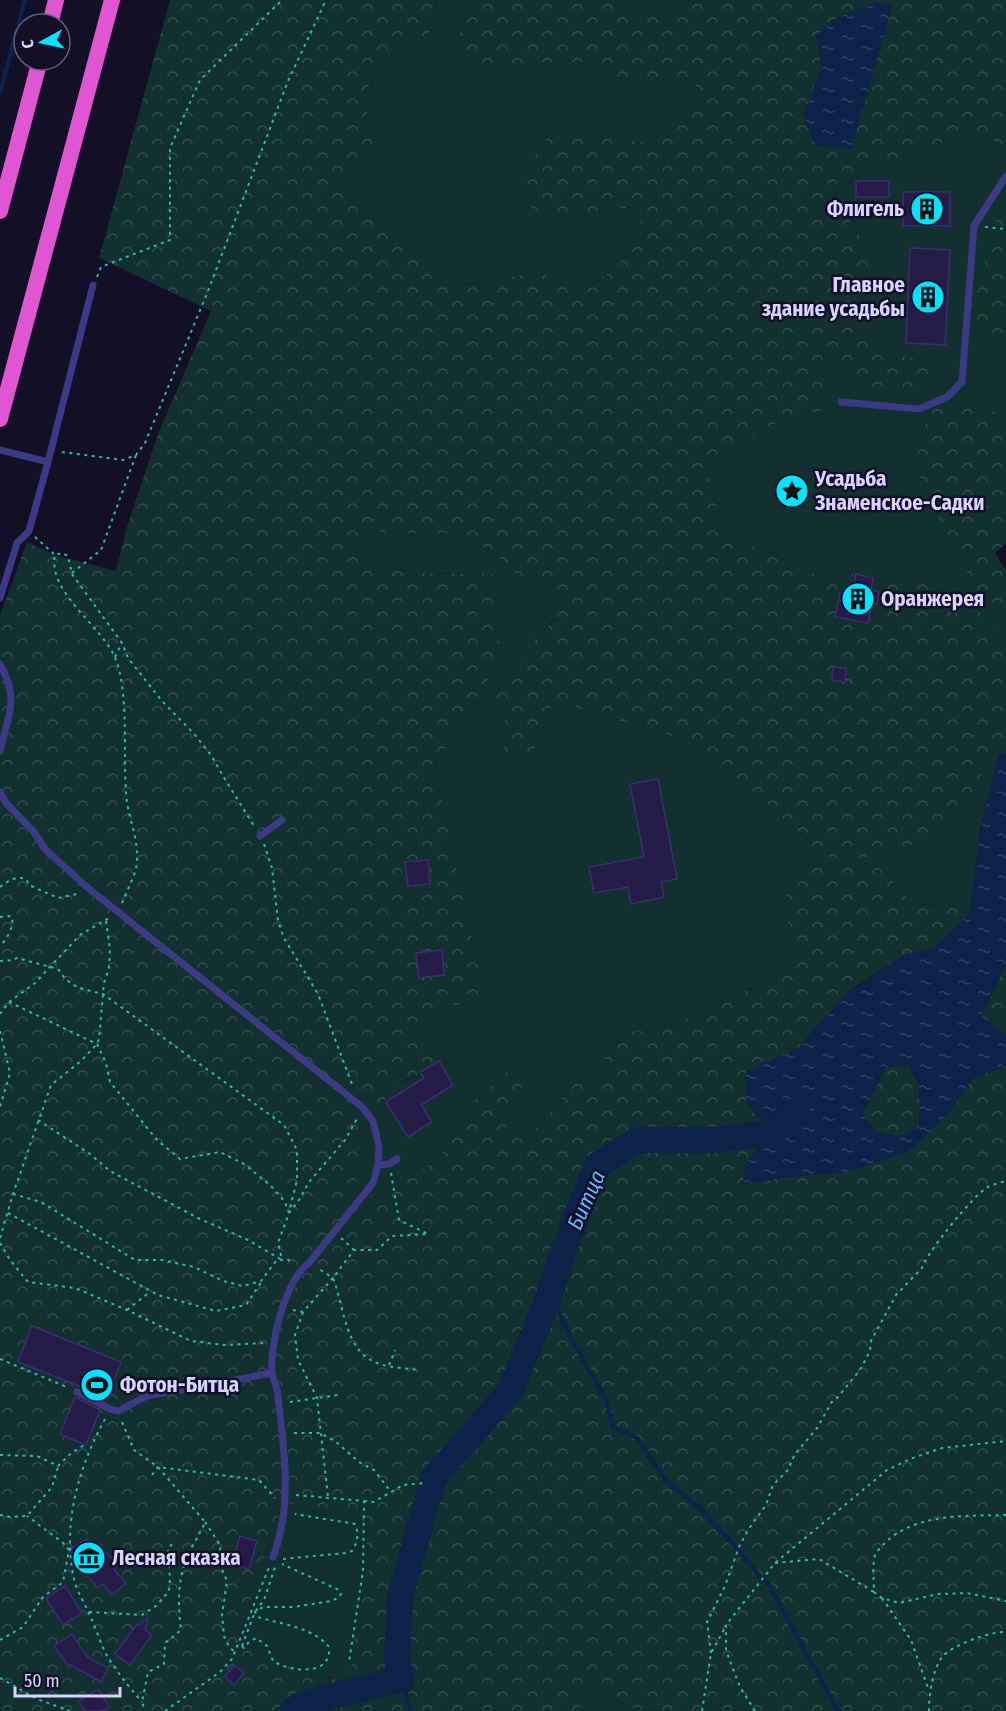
<svg xmlns="http://www.w3.org/2000/svg" width="1006" height="1711" font-family="'Fira Sans Condensed',sans-serif">
<style>
.green{fill:#12302f}
.forest{fill:url(#forest-crowns);fill-rule:evenodd}
.water{fill:url(#water-ripples);fill-rule:evenodd}
.lines{fill:none;stroke-linecap:round;stroke-linejoin:round}
.stream{stroke:#0c2248;stroke-width:4.5}
.river{stroke:#0c2248;stroke-width:26}
.building{fill:#241b47;stroke:#3b2d73;stroke-width:1.5}
.path{stroke:#2fb8b0;stroke-width:2;stroke-dasharray:3 4.5;stroke-linecap:butt}
.service{stroke:#3d3a85;stroke-width:7}
.trunk{stroke:#e055d1;stroke-width:16}
.labels{text-anchor:middle;dominant-baseline:central;stroke-width:5;stroke-linejoin:round;paint-order:stroke}
.poi-label{font-size:21px;font-weight:bold;fill:#d9d4ff;stroke:#130f26;text-anchor:start}
.water-label{font-size:22px;font-style:italic;fill:#62b6ff;stroke:#130f26}
</style>
<defs>
<pattern id="forest-crowns" width="20" height="18" patternUnits="userSpaceOnUse" patternTransform="scale(1.5)"><rect width="20" height="18" fill="#12302f"/><path d="M2 6a3 3 0 1 1 6 0M12 15a3 3 0 1 1 6 0" fill="none" stroke="#344d4e"/></pattern>
<pattern id="water-ripples" width="26" height="14" patternUnits="userSpaceOnUse" patternTransform="scale(1.5)"><rect width="26" height="14" fill="#0c2248"/><path d="M2 4q2-2 4 0t4 0M15 11q2-2 4 0t4 0" fill="none" stroke="#2f4163"/></pattern>
</defs>
<rect width="100%" height="100%" fill="#130f26"/>
<g class="green">
<path d="M436,0H481L471,4L544,62H583L619,87L697,74L690,121L649,142L608,140L576,215L632,207L647,235L609,273L578,296L539,271C505,279 473,285 439,285L409,250L374,218L334,188L348,167L375,156L364,93L396,48L428,38Z"/>
<path d="M614,0H697L694,3C665,10 639,23 614,0Z"/>
<polygon points="954,131 979,134 1001,145 1006,143 1006,211 998,213 984,339 1006,333 1006,415 1004,417 978,407 936,400 917,442 918,474 932,506 959,554 976,593 1006,611 1006,646 979,610 916,577 893,583 856,574 819,577 764,549 724,537 709,477 768,426 820,410 824,368 823,347 842,360 857,387 928,360 888,354 870,332 870,254 834,195 865,169 944,142"/>
<path d="M374,532L450,534L492,551L525,583L554,586L555,618L533,641L505,719L529,763L554,701L699,744L808,840L993,751L1006,734V754L999,756L980,830L970,913L947,904L913,905L881,868L853,860L798,868L781,910L793,931V960L770,978L711,1009L663,1028L629,1032L609,1047L596,1081L574,1084L526,1140L504,1135L532,1058L468,1106L439,1158L379,1200L356,1184L364,1134L353,1105L366,1096L449,1064L419,1035L416,1012L486,1000L434,766L491,675L500,649L494,626L497,575C462,572 425,576 390,568C377,565 364,556 352,550Z"/>
<polygon points="295,1503 320,1514 345,1516 366,1526 369,1574 358,1612 350,1683 278,1664 238,1639 282,1506"/>
<polygon points="587,1686 634,1709 664,1711 580,1711"/>
</g>
<g class="forest">
<path d="M170,0H436L428,38L396,48L364,93L375,156L348,167L334,188L374,218L409,250L439,285C473,285 505,279 539,271L578,296L609,273L647,235L632,207L576,215L532,209L523,171L550,135L649,142L690,121L697,75L619,87L583,62H544L495,68L452,56L471,4L481,0H614C639,23 665,10 694,3L697,0H1006V143L1001,145L979,134L954,131L944,142L865,169L834,195L870,254V332L888,354L928,360L932,387L908,394L857,387L842,360L823,347L824,368L821,410L768,426L709,477L724,537L764,549L819,577L856,574L893,583L916,577L979,610L1006,646V734L993,751L955,825L885,857H815L808,840L699,744L554,701L529,763L504,755L505,719L492,698L533,641L555,619L554,586L525,583L492,551L450,534L374,532L352,550C364,556 378,565 390,568C425,576 462,572 498,575L494,626L501,649L491,675L434,766L486,1000L416,1012L420,1035L450,1065L408,1079L391,1087L383,1106L366,1096L354,1105L364,1134L356,1184L378,1200L439,1158L468,1106L509,1071L533,1056L504,1135L526,1140L574,1084L596,1081L609,1047L629,1032L663,1028L711,1009L770,978L793,960V931L781,910L798,868L853,860L881,868L913,905L947,904L970,913L934,948L902,956L848,992L798,1048L746,1072V1102L772,1133L746,1163L743,1185L786,1177L847,1172L948,1113L973,1078L1006,1066V1711H664L634,1709L587,1686L580,1711H0V615L27,542L55,555L116,571L127,527L159,431L211,311L99,258ZM876,3L850,149L814,145L804,113L822,68L816,35L838,17ZM295,1503L320,1514L345,1516L366,1526L369,1574L358,1612L349,1683L278,1664L238,1639L282,1506Z"/>
<polygon points="1006,211 1006,333 984,340 967,325 998,212"/>
<polygon points="936,400 979,407 1004,416 1006,415 1006,543 995,553 1006,570 1006,611 976,593 959,554 932,506 918,474 917,442"/>
<polygon points="1006,964 1006,1035 981,1016"/>
<polygon points="909,1065 919,1084 919,1128 902,1137 875,1132 863,1113 886,1067"/>
</g>
<g class="water">
<polygon points="876,3 893,5 851,149 814,146 804,113 822,68 816,35 838,17"/>
<path d="M1006,754V964L981,1016L1006,1035V1066L973,1078L948,1113L908,1152L847,1172L786,1177L743,1185L746,1163L772,1133L746,1102V1072L798,1048L848,992L902,956L934,948L970,913L980,830L999,755ZM909,1065L919,1084V1128L902,1136L875,1132L863,1113L886,1067Z"/>
</g>
<g class="lines">
<g class="stream">
<polyline points="0,93 25,0"/>
<polyline points="549,1293 572,1340 607,1402 613,1427 637,1438 666,1481 700,1508 739,1551 762,1579 769,1585 838,1711"/>
<polyline points="402,1679 411,1711"/>
</g>
<polyline class="river" points="292,1711 305,1703 402,1679 397,1660 400,1596 434,1477 510,1391 542,1314 570,1234 597,1165 639,1140 712,1140 772,1133 797,1110"/>
</g>
<g class="building">
<rect x="856" y="181" width="33" height="16"/>
<rect x="903" y="192" width="47" height="34"/>
<polygon points="910,248 950,250 945,345 906,343"/>
<polygon points="856,574 873,578 871,590 879,592 877,604 872,603 868,623 835,617 840,593 852,595"/>
<polygon points="833,667 846,668 845,682 832,680"/>
<polygon points="658,779 677,879 661,882 664,897 631,904 628,887 594,893 589,867 644,857 630,784"/>
<polygon points="428,860 430,884 408,886 405,862"/>
<polygon points="442,950 444,975 419,978 416,953"/>
<polygon points="439,1061 453,1085 421,1105 432,1122 408,1137 386,1102 424,1078 420,1072"/>
<polygon points="32,1326 121,1362 107,1397 104,1400 79,1386 18,1362"/>
<polygon points="75,1397 100,1410 86,1445 60,1434"/>
<polygon points="240,1536 257,1541 249,1569 232,1564"/>
<polygon points="87,1539 100,1553 104,1550 118,1566 114,1570 126,1583 112,1595 103,1584 98,1588 83,1571 86,1568 69,1550"/>
<polygon points="65,1586 82,1613 63,1625 46,1598"/>
<polygon points="148,1618 145,1630 152,1635 130,1665 115,1654 137,1624 139,1625"/>
<polygon points="72,1634 87,1657 108,1668 101,1682 71,1665 69,1667 54,1646"/>
<polygon points="234,1665 244,1673 234,1685 225,1677"/>
<polygon points="98,1689 109,1707 102,1711 85,1711 79,1701"/>
</g>
<g class="lines">
<g class="path">
<polyline points="985,227 1006,229"/>
<polyline points="97,277 101,267 170,240 170,148 200,80 282,0"/>
<polyline points="62,452 123,460 136,455 145,443 208,291 288,81 326,0"/>
<polyline points="35,537 55,555"/>
<polyline points="72,573 101,550 136,455"/>
<polyline points="115,657 122,643"/>
<polyline points="264,844 272,868 278,921 284,938 318,994 352,1084"/>
<path d="M0,887C8,881 15,876 26,879L29,885L58,898L77,894"/>
<path d="M122,903C127,890 137,873 137,860C138,834 127,816 126,792C123,755 129,694 116,660C104,627 47,593 55,555L62,553L68,556L72,574L122,643L128,658L162,701L195,735L211,755L223,776L254,826"/>
<path d="M0,917L9,916L12,917C14,927 7,939 0,946"/>
<path d="M0,961L13,960L17,958L58,969C70,988 82,989 103,994L284,1125L297,1150V1180L289,1212"/>
<polyline points="9,1002 97,1044 106,1063 110,1082 157,1140 180,1159 220,1152 244,1164 270,1185 285,1202 289,1213 278,1243 282,1260"/>
<polyline points="0,1014 9,1002 35,983 80,935 109,918"/>
<polyline points="0,1031 10,1073 0,1107"/>
<polyline points="38,1120 90,1154 110,1171 200,1219 248,1240 282,1260"/>
<path d="M391,1173L399,1220L428,1234L392,1236L377,1250H354L333,1278C345,1308 344,1353 380,1364C392,1368 406,1368 418,1370"/>
<polyline points="13,1194 41,1202 135,1260 162,1260 194,1267 223,1281 243,1286 261,1281 276,1261 287,1259 293,1263"/>
<polyline points="8,1213 158,1295 216,1311 246,1305 262,1281"/>
<polyline points="289,1213 299,1200 309,1182 345,1140 358,1117"/>
<polyline points="0,1238 13,1194 51,1085 81,1061 97,1044 99,1039 104,983 109,968 110,949 106,921"/>
<polyline points="341,1238 354,1250"/>
<polyline points="0,1243 10,1260 28,1282 75,1288 127,1310 191,1341 224,1345 265,1343"/>
<polyline points="127,1310 151,1291"/>
<polyline points="293,1310 303,1312 333,1278 319,1269"/>
<polyline points="303,1312 295,1335 298,1360 317,1398 328,1497"/>
<polyline points="0,1359 69,1388"/>
<polyline points="389,1365 395,1350"/>
<polyline points="290,1402 338,1395"/>
<path d="M105,1419C78,1468 61,1527 75,1583C78,1594 86,1605 90,1616C96,1628 100,1642 106,1654C116,1671 129,1687 142,1702"/>
<path d="M122,1422L134,1450L158,1467L205,1522C200,1534 193,1544 188,1555C177,1579 178,1606 181,1630L165,1643L164,1664L148,1672L142,1702L145,1711"/>
<polyline points="294,1433 320,1433 335,1441 359,1462 374,1470 391,1492"/>
<polyline points="0,1455 37,1456 58,1466 69,1455 84,1445"/>
<polyline points="152,1475 158,1467 259,1480 275,1498"/>
<polyline points="296,1495 364,1501 363,1571 349,1662"/>
<polyline points="364,1501 374,1502 403,1485 425,1483"/>
<polyline points="0,1515 10,1517 27,1516 52,1487 58,1467"/>
<path d="M1006,1515C966,1516 914,1513 884,1544C881,1547 877,1551 875,1555C872,1566 874,1580 874,1592L882,1598L899,1603L938,1594L967,1593L1006,1601"/>
<polyline points="205,1522 220,1545 221,1567 227,1581 222,1615 224,1636 229,1647 235,1652"/>
<path d="M283,1559L345,1553L352,1551C358,1542 359,1533 355,1524L295,1514"/>
<polyline points="775,1563 819,1559 874,1592"/>
<polyline points="882,1598 911,1640 928,1688"/>
<polyline points="89,1612 142,1615 156,1606 169,1591 170,1580 168,1549 172,1544"/>
<polyline points="0,1640 23,1627 43,1597 63,1582 69,1550 62,1542 27,1516"/>
<path d="M242,1646L244,1648L248,1643L256,1638L267,1646L273,1661C290,1672 332,1677 329,1647C313,1627 280,1624 258,1617L255,1612L263,1607H294L331,1601L338,1598L341,1594L339,1590L282,1564"/>
<polyline points="242,1646 255,1612 264,1600 275,1567"/>
<path d="M711,1653L707,1622L725,1586L739,1547L748,1530L766,1505L773,1485L787,1471L795,1454L817,1428L833,1400L837,1398L860,1370L870,1351L871,1341L896,1295L922,1268C925,1255 975,1193 988,1187C993,1184 1000,1183 1006,1181"/>
<polyline points="0,1678 37,1699 70,1711"/>
<polyline points="165,1711 220,1672 232,1659 270,1565"/>
<polyline points="702,1711 711,1653 725,1628"/>
<polyline points="755,1711 740,1687 733,1669 726,1650 726,1625 775,1563 887,1470 910,1459 942,1448 1006,1441"/>
<path d="M929,1711C929,1695 932,1671 942,1657C952,1645 991,1631 1006,1632"/>
</g>
<g class="service">
<polyline points="841,402 919,409 947,397 962,382 974,226 1006,176"/>
<polyline points="0,450 48,462 29,531 17,543 0,598"/>
<polyline points="48,462 93,285"/>
<path d="M0,664C20,701 8,715 0,751"/>
<path d="M0,792L6,803L34,832L45,849L88,888L362,1107L373,1121L379,1147L378,1165L373,1183L309,1263C285,1280 269,1346 272,1374C274,1382 278,1389 278,1397C284,1449 293,1506 273,1557"/>
<polyline points="260,836 282,820"/>
<polyline points="378,1165 389,1164 397,1159"/>
<polyline points="77,1392 110,1409 118,1411 147,1396 272,1373"/>
</g>
<g class="trunk">
<polyline points="50,24 56,0"/>
<polyline points="0,211 40,60"/>
<polyline points="0,419 112,0"/>
</g>
</g>
<defs>
<g id="building-disc" transform="scale(1.725)"><circle r="9.5" fill="#00e5ff" stroke="#130f26"/><path d="M-4-6H4V6H1V3H-1V6H-4ZM-2.5-4.3h1.7v1.8h-1.7ZM.8-4.3h1.7v1.8H.8ZM-2.5-1h1.7V.8h-1.7ZM.8-1h1.7V.8H.8Z" fill="#111"/></g>
<g id="sight-disc" transform="scale(1.725)"><circle r="9.5" fill="#00e5ff" stroke="#130f26"/><path d="M0-6L1.8-2.2L6-1.7L2.9 1.2L3.7 5.4L0 3.3L-3.7 5.4L-2.9 1.2L-6-1.7L-1.8-2.2Z" fill="#111"/></g>
<g id="stadium-disc" transform="scale(1.725)"><circle r="9.5" fill="#00e5ff" stroke="#130f26"/><path d="M0-5a6.5 5 0 1 0 0 10a6.5 5 0 1 0 0-10ZM-3.5-1.8h7v3.6h-7Z" fill="#111"/></g>
<g id="museum-disc" transform="scale(1.725)"><circle r="9.5" fill="#00e5ff" stroke="#130f26"/><path d="M0-6L6-3V-2H-6V-3ZM-5-1h2V3h-2ZM-1-1h2V3h-2ZM3-1h2V3H3ZM-6 4H6V6H-6Z" fill="#111"/></g>
</defs>
<g fill-rule="evenodd">
<use href="#building-disc" x="927" y="209"/>
<use href="#building-disc" x="928" y="297"/>
<use href="#sight-disc" x="792" y="491"/>
<use href="#building-disc" x="858" y="599"/>
<use href="#stadium-disc" x="97" y="1385"/>
<use href="#museum-disc" x="89" y="1558"/>
</g>
<g class="labels">
<g class="poi-label">
<text x="904" y="209" text-anchor="end">Флигель</text>
<text x="905" y="285" text-anchor="end">Главное<tspan x="905" dy="24">здание усадьбы</tspan></text>
<text x="815" y="479">Усадьба<tspan x="815" dy="24">Знаменское-Садки</tspan></text>
<text x="881" y="599">Оранжерея</text>
<text x="120" y="1385">Фотон-Битца</text>
<text x="112" y="1558">Лесная сказка</text>
</g>
<g class="water-label">
<text transform="translate(586 1200) rotate(-66)">Битца</text>
</g>
</g>
<g transform="translate(42 42) rotate(262)"><circle r="28" fill="#130f26" stroke="#625e7d" stroke-width="1.5"/>
<path d="M0-4.5L10 22L0 15L-10 22Z" fill="#00e5ff"/>
<text y="-9" font-size="16" font-weight="bold" text-anchor="middle" fill="#d9d4ff">С</text>
</g>
<path d="M15 1687v9h105v-9" fill="none" stroke="#d9d4ff" stroke-width="3"/>
<text x="24" y="1687" font-size="18" fill="#d9d4ff" stroke="#130f26" stroke-width="4.5" paint-order="stroke">50 m</text>
</svg>
